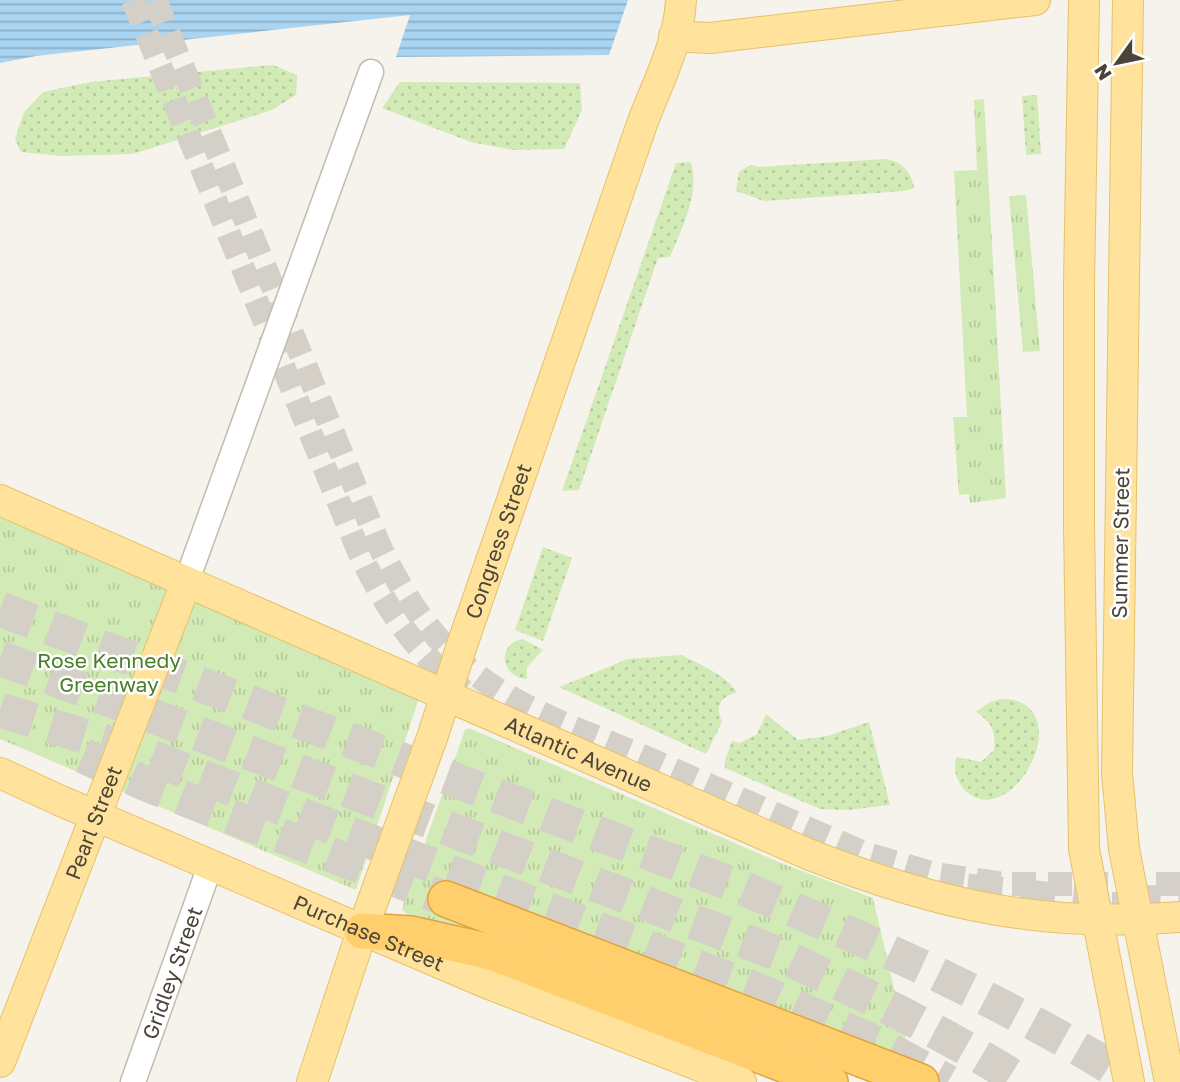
<svg xmlns="http://www.w3.org/2000/svg" width="1180" height="1082" font-family="'Golos Text',sans-serif">
<style>
.grass{fill:url(#grass-dots)}
.park{fill:url(#park-tufts)}
.water{fill:url(#water-rules)}
.lines{fill:none;stroke-linecap:round;stroke-linejoin:round}
.minor-tunnel{stroke:#d4d0c8;stroke-width:24;stroke-dasharray:24 12;stroke-linecap:butt}
.highway-tunnel{stroke:#d4d0c8;stroke-width:35;stroke-dasharray:35 18;stroke-linecap:butt}
.minor-casing{stroke:#c2bbae;stroke-width:27}
.major-casing{stroke:#e6c16a;stroke-width:32}
.highway-casing{stroke:#e0a43c;stroke-width:38}
.minor{stroke:#fff;stroke-width:24}
.major{stroke:#ffe39c;stroke-width:30}
.highway{stroke:#ffcf6e;stroke-width:35}
.labels{text-anchor:middle;dominant-baseline:central;stroke-width:5;stroke-linejoin:round;paint-order:stroke}
.street-label{font-size:21px;fill:#4b4439;stroke:#fff}
.park-label{font-size:21px;fill:#4a7f2a;stroke:#fff}
</style>
<defs>
<pattern id="grass-dots" width="8" height="8" patternUnits="userSpaceOnUse" patternTransform="scale(1.75)"><rect width="8" height="8" fill="#d2eab5"/><path d="M2 2h.1M6 6h.1" fill="none" stroke="#b6ca9c" stroke-width="1.8" stroke-linecap="round"/></pattern>
<pattern id="park-tufts" width="24" height="20" patternUnits="userSpaceOnUse" patternTransform="scale(1.75)"><rect width="24" height="20" fill="#d2eab5"/><path d="M3 7l-1-3M5 7V3M7 7l1-3M15 17l-1-3M17 17v-4M19 17l1-3" fill="none" stroke="#b6ca9c"/></pattern>
<pattern id="water-rules" width="6" height="5" patternUnits="userSpaceOnUse" patternTransform="scale(1.75)"><rect width="6" height="5" fill="#a9d4f2"/><path d="M0 2.5h6" fill="none" stroke="#8caec5"/></pattern>
</defs>
<rect width="100%" height="100%" fill="#f6f3ec"/>
<g class="grass">
<polygon points="273,65 297,75 296,95 272,110 133,154 62,156 21,152 15,139 24,112 43,92 90,82"/>
<polygon points="400,82 580,83 582,110 564,149 513,150 471,142 382,108"/>
<polygon points="1037,95 1041,154 1026,155 1022,96"/>
<path d="M884,159C902,160 911,172 914,188L905,191L764,201L736,191L739,172L750,165L759,167Z"/>
<path d="M691,162C700,194 682,227 670,257L658,258L579,490L562,491L676,163Z"/>
<polygon points="543,547 572,558 543,641 515,630"/>
<path d="M523,639L543,650L527,667V679C500,677 496,644 523,639Z"/>
<path d="M681,655C701,665 724,674 737,692C720,697 715,706 722,722L706,754L559,687L628,659Z"/>
<path d="M1001,699C1006,699 1012,699 1017,701C1075,721 1005,838 962,787C955,777 953,767 957,757L981,762L994,750C996,731 992,722 976,712L990,702Z"/>
<polygon points="766,714 798,740 827,736 869,722 890,805 848,810 820,809 725,768 725,760 732,741 740,743 757,734"/>
</g>
<g class="park">
<polygon points="984,99 1006,498 970,503 969,494 959,495 953,417 967,417 954,171 977,170 974,100"/>
<polygon points="1026,195 1040,351 1023,352 1009,196"/>
<polygon points="0,511 421,692 356,890 0,739"/>
<path d="M469,728L781,863L873,898L912,1066L451,884L440,916L488,935C466,930 416,927 402,909L404,902L465,730Z"/>
</g>
<polygon class="water" points="0,0 628,0 609,55 396,57 410,15 36,56 0,63"/>
<g class="lines">
<g class="minor-tunnel">
<path d="M133,0L360,554C385,607 417,654 464,691"/>
<path d="M155,0L379,545C400,589 425,629 461,662C510,706 575,728 635,753C711,786 788,820 864,853L934,874L1005,884H1180"/>
<polyline points="1076,904 1151,904"/>
</g>
<g class="highway-tunnel">
<path d="M0,609L732,884C823,921 912,960 999,1005C1045,1029 1090,1053 1133,1082"/>
<path d="M0,658L776,953C860,992 943,1032 1022,1082"/>
<polyline points="0,710 145,755 762,992 882,1046 948,1082"/>
<polyline points="83,756 151,786 446,899"/>
<polyline points="967,891 1076,902 1180,903"/>
</g>
<g class="minor-casing">
<g id="minor">
<polyline points="186,583 371,72"/>
<path id="s1" d="M133,1082L210,866"/>
</g>
</g>
<g class="major-casing">
<g id="major">
<polyline points="1084,0 1079,285 1079,524 1084,849 1129,1082"/>
<polyline points="1128,0 1117,773 1124,849 1170,1082"/>
<polyline points="674,36 710,38 1035,0"/>
<path id="s2" d="M0,500L808,854C937,905 1041,928 1180,917"/>
<path id="s3" d="M0,773L61,801L484,982L741,1082"/>
<path id="s4" d="M0,1062L186,583"/>
<path id="s5" d="M312,1082L362,931L433,735L462,645L642,124C657,84 679,43 681,0"/>
</g>
</g>
<g class="highway-casing">
<g id="highway">
<polyline points="446,899 921,1082"/>
<polyline points="362,931 411,934 491,952 830,1082"/>
</g>
</g>
<use href="#minor" class="minor"/>
<use href="#major" class="major"/>
<use href="#highway" class="highway"/>
</g>
<g class="labels">
<g class="street-label">
<text stroke="none"><textPath href="#s5" startOffset="572">Congress Street</textPath></text>
<text transform="translate(1120 543) rotate(-89)">Summer Street</text>
<text stroke="none"><textPath href="#s2" startOffset="632">Atlantic Avenue</textPath></text>
<text stroke="none"><textPath href="#s4" startOffset="257">Pearl Street</textPath></text>
<text stroke="none"><textPath href="#s3" startOffset="402">Purchase Street</textPath></text>
<text stroke="none"><textPath href="#s1" startOffset="116">Gridley Street</textPath></text>
</g>
<g class="park-label">
<text x="109" y="660">Rose Kennedy<tspan x="109" dy="24">Greenway</tspan></text>
</g>
</g>
<g transform="translate(1117 63) rotate(237)" stroke="#ffffff" stroke-width="5" paint-order="stroke">
<path d="M0-5L12 26L0 18L-12 26Z" fill="#4b4439"/>
<text y="-10" font-size="19" font-weight="bold" text-anchor="middle" fill="#4b4439">N</text>
</g>
</svg>
